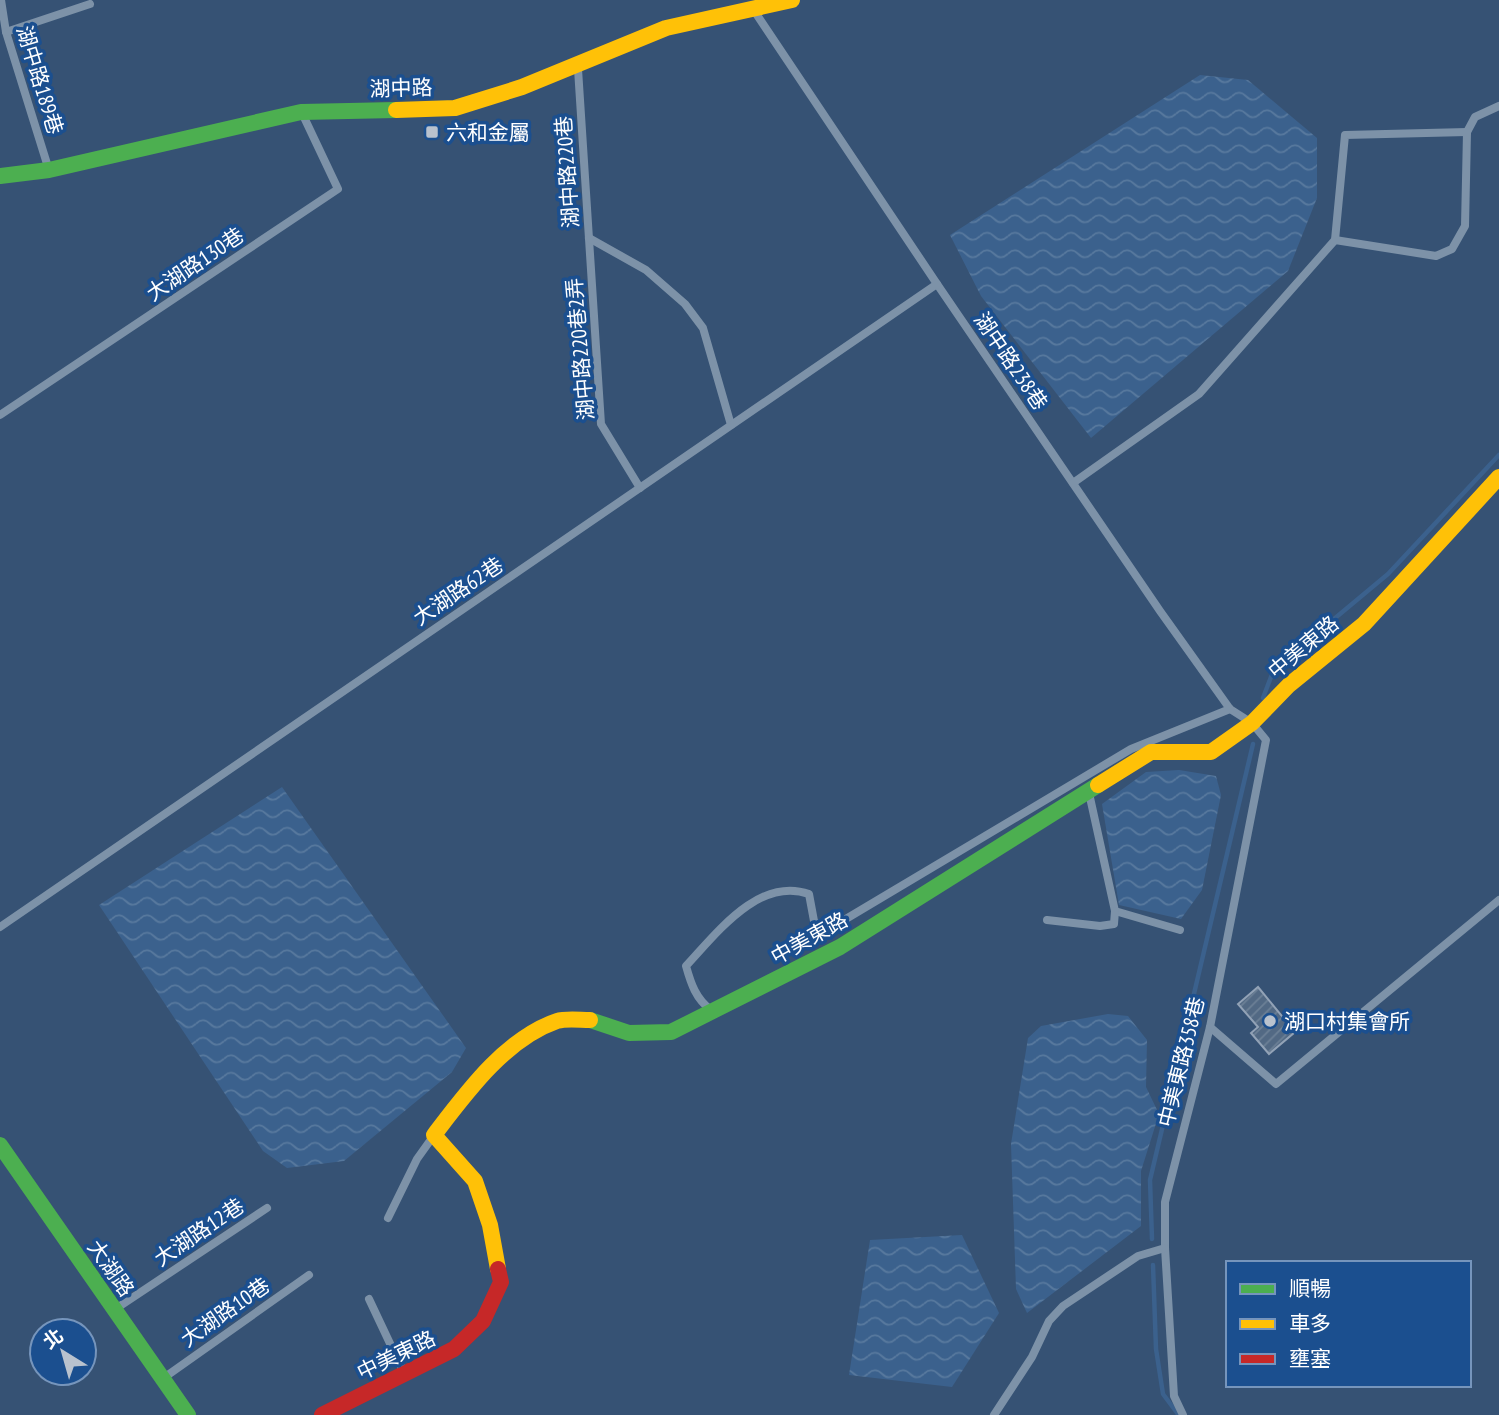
<svg xmlns="http://www.w3.org/2000/svg" width="1499" height="1415" font-family="'PT Sans Narrow','Noto Sans TC',sans-serif">
<style>
.water{fill:url(#water-waves)}
.lines{fill:none;stroke-linecap:round;stroke-linejoin:round}
.stream{stroke:#3b618d;stroke-width:4.5}
.building{fill:url(#building-hatch);stroke:#92a2b6;stroke-width:2}
.lane{stroke:#7d92a8;stroke-width:8}
.fast{stroke:#4caf50;stroke-width:16}
.slow{stroke:#ffc107;stroke-width:16}
.jam{stroke:#c62828;stroke-width:16}
.poi-dot{fill:#b9c2ce;stroke:#1b4f8f;stroke-width:2.5}
.labels{text-anchor:middle;dominant-baseline:central;stroke-width:7;stroke-linejoin:round;paint-order:stroke}
.street-label{font-size:21px;fill:#fff;stroke:#1b4f8f}
.poi-label{font-size:21px;fill:#fff;stroke:#1b4f8f;text-anchor:start}
</style>
<defs>
<pattern id="water-waves" width="16" height="10" patternUnits="userSpaceOnUse" patternTransform="scale(1.75)"><rect width="16" height="10" fill="#3b618d"/><path d="M0 5q4-4 8 0t8 0" fill="none" stroke="#58799e"/></pattern>
<pattern id="building-hatch" width="6" height="6" patternUnits="userSpaceOnUse" patternTransform="scale(1.75)"><rect width="6" height="6" fill="#526984"/><path d="M-1 1l2-2M0 6l6-6M5 7l2-2" fill="none" stroke="#6c8096"/></pattern>
</defs>
<rect width="100%" height="100%" fill="#365274"/>
<g class="water">
<polygon points="1200,75 1248,80 1317,138 1317,198 1288,271 1091,438 981,296 950,235"/>
<polygon points="1179,770 1216,776 1221,795 1202,890 1181,919 1119,905 1102,804 1146,772"/>
<polygon points="282,787 466,1048 452,1072 344,1161 287,1168 263,1151 99,905"/>
<polygon points="1108,1014 1128,1016 1147,1040 1146,1087 1159,1114 1141,1171 1141,1226 1027,1313 1016,1289 1011,1144 1028,1038 1041,1026"/>
<polygon points="962,1235 999,1313 952,1387 849,1375 870,1240"/>
</g>
<g class="lines">
<g class="stream">
<polyline points="1263,698 1274,669 1388,574 1499,455"/>
<polyline points="1152,1239 1150,1180 1253,744"/>
<polyline points="1153,1265 1156,1349 1163,1394 1178,1414"/>
</g>
</g>
<polygon class="building" points="1258,987 1295,1032 1269,1054 1251,1033 1258,1027 1238,1004"/>
<g class="lines">
<g class="lane">
<polyline points="1,0 6,32 48,167"/>
<polyline points="755,12 937,284 1160,611 1230,709 1252,723 1266,740 1210,1027 1165,1202 1165,1248 1174,1396 1183,1415"/>
<polyline points="6,32 90,4"/>
<polyline points="578,69 601,424 640,488"/>
<polyline points="589,238 646,270 685,304 703,328 731,425"/>
<polyline points="1335,240 1436,256 1452,249 1465,226 1467,132 1475,117 1499,106"/>
<polyline points="0,415 338,189 302,113"/>
<polyline points="1073,483 1199,394 1335,240 1345,135 1467,132"/>
<polyline points="1089,793 1115,911 1180,930"/>
<polyline points="1047,920 1100,926 1114,924 1115,911"/>
<polyline points="0,927 937,284"/>
<path d="M711,1010C696,999 691,984 686,966C716,934 759,876 809,894L814,921L824,932L1131,749L1230,709"/>
<polyline points="1210,1027 1276,1084 1499,900"/>
<polyline points="388,1218 417,1159 432,1138"/>
<polyline points="369,1299 403,1371"/>
<polyline points="117,1308 267,1208"/>
<polyline points="165,1377 309,1275"/>
<polyline points="994,1415 1032,1357 1049,1321 1063,1306 1138,1256 1165,1248"/>
</g>
<g class="fast">
<polyline points="0,176 49,170 301,112 396,110"/>
<polyline points="590,1020 629,1033 671,1032 840,947 1098,785"/>
<polyline points="0,1145 188,1415"/>
</g>
<g class="slow">
<polyline points="396,110 455,108 522,87 666,28 792,0"/>
<polyline points="1098,785 1151,752 1211,752 1252,723 1289,685 1364,624 1499,477"/>
<path d="M498,1269L490,1225L475,1181L434,1135C466,1093 505,1039 557,1021C566,1018 580,1020 590,1020"/>
</g>
<polyline class="jam" points="322,1415 454,1349 483,1321 501,1282 498,1269"/>
</g>
<g class="poi-dot">
<rect x="425" y="125" width="14" height="14" rx="3.5"/>
<circle cx="1270" cy="1021" r="7"/>
</g>
<g class="labels">
<g class="street-label">
<text transform="translate(40 80) rotate(73)">湖中路189巷</text>
<text transform="translate(401 88) rotate(-2)">湖中路</text>
<text transform="translate(567 172) rotate(-94)">湖中路220巷</text>
<text transform="translate(195 264) rotate(-34)">大湖路130巷</text>
<text transform="translate(580 349) rotate(-95)">湖中路220巷2弄</text>
<text transform="translate(1011 361) rotate(56)">湖中路238巷</text>
<text transform="translate(458 591) rotate(-34)">大湖路62巷</text>
<text transform="translate(1303 647) rotate(-40)">中美東路</text>
<text transform="translate(809 938) rotate(-29)">中美東路</text>
<text transform="translate(1181 1062) rotate(-76)">中美東路358巷</text>
<text transform="translate(199 1232) rotate(-34)">大湖路12巷</text>
<text transform="translate(111 1268) rotate(55)">大湖路</text>
<text transform="translate(225 1312) rotate(-35)">大湖路10巷</text>
<text transform="translate(396 1355) rotate(-26)">中美東路</text>
</g>
<g class="poi-label">
<text x="446" y="132">六和金屬</text>
<text x="1284" y="1021">湖口村集會所</text>
</g>
</g>
<rect x="1226" y="1261" width="245" height="126" fill="#1b4f8f" stroke="#7695bc" stroke-width="2"/>
<rect x="1240" y="1284" width="35" height="10" fill="#4caf50" stroke="#7695bc" stroke-width="2"/>
<text x="1289" y="1296" font-size="21" fill="#ffffff">順暢</text>
<rect x="1240" y="1319" width="35" height="10" fill="#ffc107" stroke="#7695bc" stroke-width="2"/>
<text x="1289" y="1331" font-size="21" fill="#ffffff">車多</text>
<rect x="1240" y="1354" width="35" height="10" fill="#c62828" stroke="#7695bc" stroke-width="2"/>
<text x="1289" y="1366" font-size="21" fill="#ffffff">壅塞</text>
<g transform="translate(63 1352) rotate(323)"><circle r="33" fill="#1b4f8f" stroke="#7695bc" stroke-width="2"/>
<path d="M0-5L12 26L0 18L-12 26Z" fill="#b9c2ce"/>
<text y="-10" font-size="19" font-weight="bold" text-anchor="middle" fill="#ffffff">北</text>
</g>
</svg>
